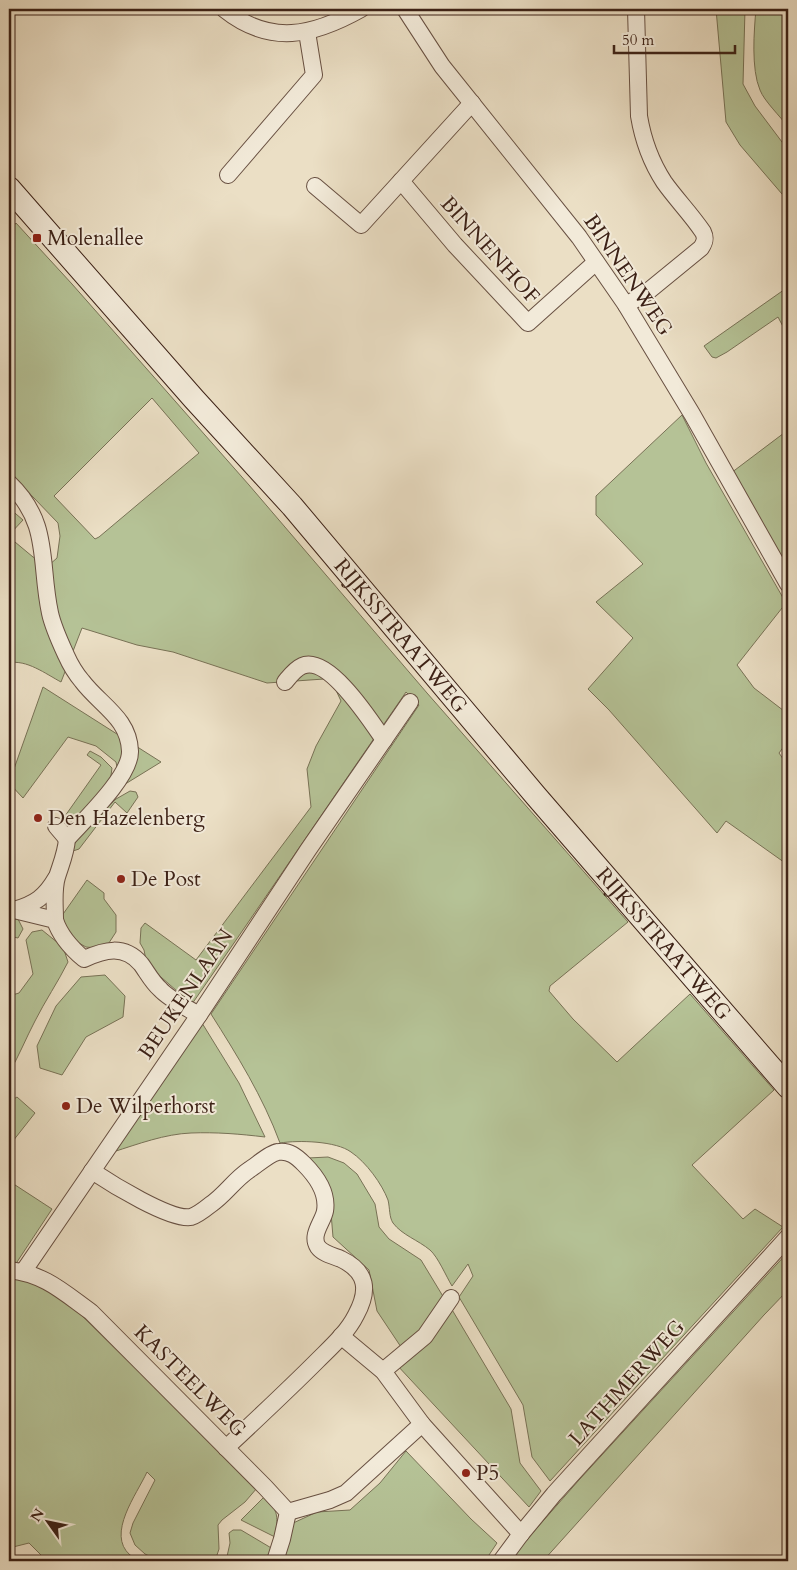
<svg xmlns="http://www.w3.org/2000/svg" width="797" height="1570" font-family="Cardo,serif">
<style>
.green{fill:#b5c296;stroke:#787256;fill-rule:evenodd}
.lines{fill:none;stroke-linecap:round;stroke-linejoin:round}
.minor-casing{stroke:#685042;stroke-width:18}
.secondary-casing{stroke:#3c2116;stroke-width:24}
.minor{stroke:#f2ead9;stroke-width:16}
.secondary{stroke:#f2ead9;stroke-width:22}
.poi-dot{fill:#8f2418;stroke:#f2ead9;stroke-width:2}
.labels{text-anchor:middle;dominant-baseline:central;stroke-width:4;stroke-linejoin:round;paint-order:stroke}
.poi-label{font-size:21px;fill:#3c2116;stroke:#f2ead9;text-anchor:start}
.street-label{font-size:21px;fill:#3c2116;stroke:#f2ead9}
</style>
<rect width="100%" height="100%" fill="#ebdfc5"/>
<filter id="stains"><feTurbulence type="fractalNoise" baseFrequency=".004" numOctaves="4"/><feColorMatrix values="0 0 0 0 .2 0 0 0 0 .09 0 0 0 0 .02 0 0 0 .5 -.17"/></filter>
<radialGradient id="worn" r=".72"><stop offset=".6" stop-color="#630" stop-opacity="0"/><stop offset="1" stop-color="#630" stop-opacity=".3"/></radialGradient>
<g class="green">
<polygon points="716,9 745,9 743,84 755,106 788,150 788,201 740,145 726,122"/>
<path d="M756,9H788V127C781,117 764,101 760,90C751,69 754,31 756,9Z"/>
<path d="M16,223L72,284L249,485L427,693L628,922L550,986L549,991L573,1019L617,1062L690,994L774,1090L692,1165L743,1219L755,1209L783,1227L550,1481L532,1457L523,1405L459,1297L473,1276L468,1264L452,1286C446,1276 438,1257 430,1250C418,1240 402,1235 393,1223C389,1217 390,1208 388,1200C382,1184 366,1162 351,1152C336,1141 299,1140 280,1143C263,1097 237,1055 211,1014L419,705L406,692C334,796 264,900 192,1004L147,965L144,950L140,943L141,928L145,923L196,960L311,807L307,769L316,746L341,701L334,686L324,679L267,683L173,652L137,645L82,628L61,682C46,674 26,659 9,663V537L33,557L49,565L57,558L60,536L58,523L9,472V232ZM152,398L199,453L99,537L95,539L54,496Z"/>
<polygon points="788,287 788,336 778,317 727,352 716,358 712,357 704,346"/>
<polygon points="682,415 706,463 786,603 737,665 754,688 788,714 788,741 779,753 788,766 788,865 726,821 717,833 609,710 588,689 633,638 596,602 643,564 596,515 596,496"/>
<polygon points="788,430 788,567 787,568 731,473"/>
<polygon points="9,508 23,520 9,535"/>
<polygon points="43,687 161,762 122,786 120,783 116,762 96,746 68,737 23,798 9,783"/>
<polygon points="90,751 101,757 112,768 110,783 78,819 69,820 65,816 101,765 87,755"/>
<polygon points="130,791 136,792 138,797 127,813 115,802 79,849 70,852 83,829 116,799"/>
<polygon points="87,880 104,893 104,899 116,915 116,932 105,949 86,947 70,938 61,917"/>
<polygon points="9,918 18,919 23,929 18,938 9,936"/>
<path d="M42,930L63,947L68,962C58,982 45,1001 35,1021C26,1038 19,1056 9,1073V996L19,993L33,974L26,940L32,932Z"/>
<polygon points="105,975 125,996 123,1017 86,1037 62,1075 40,1068 37,1046 56,1006 81,977"/>
<path d="M202,1023L239,1083L265,1137C240,1134 216,1132 191,1133C165,1134 138,1144 113,1152Z"/>
<polygon points="17,1097 35,1113 9,1146 9,1102"/>
<polygon points="328,1157 344,1163 357,1174 375,1204 379,1227 389,1239 421,1260 444,1298 423,1327 401,1347 377,1311 369,1270 333,1237 331,1213 308,1158"/>
<polygon points="9,1181 52,1209 15,1265 9,1263"/>
<polygon points="788,1252 788,1290 764,1315 543,1561 510,1561 522,1545 579,1480"/>
<path d="M9,1275L32,1280L77,1311L257,1488L245,1502L222,1520L218,1525L219,1549L215,1561H172L151,1557L145,1554L135,1545L130,1533L133,1523L155,1480L147,1472C137,1494 106,1534 130,1555C133,1557 137,1559 140,1561H47L29,1543L9,1548Z"/>
<polygon points="451,1308 511,1409 520,1463 541,1491 529,1507 396,1364"/>
<polygon points="406,1451 471,1519 497,1543 485,1561 282,1561 291,1524 317,1512 350,1510 380,1483"/>
<path d="M265,1496C279,1512 278,1517 275,1537L241,1520Z"/>
<polygon points="233,1530 241,1530 273,1549 269,1561 226,1561 230,1543 229,1533"/>
</g>
<g class="lines">
<g class="minor-casing">
<g id="minor">
<path d="M224,9C270,46 313,36 361,9"/>
<polyline points="405,9 442,66 579,237 626,305 692,414 788,584"/>
<polyline points="228,175 314,75 307,32"/>
<polyline points="401,181 455,245 528,323 596,262"/>
<polyline points="315,186 361,225 472,103"/>
<path d="M626,305L646,293L701,248C705,242 706,238 703,232C691,214 676,199 664,182C651,162 643,140 639,116L636,9"/>
<path d="M9,483C51,523 39,562 50,613C53,627 60,642 66,655C70,664 76,674 82,681C100,705 129,718 130,751C131,776 84,820 67,839C66,853 61,864 57,877C53,890 55,905 55,920"/>
<path d="M285,682C290,676 295,669 302,666C328,654 371,721 384,740"/>
<polyline points="56,826 67,839"/>
<path d="M9,910H14L55,920C60,936 71,948 84,959C104,950 124,944 141,964C147,972 152,982 160,989C169,999 187,1008 199,1015"/>
<path d="M14,910C35,904 45,897 56,878"/>
<path d="M92,1171C110,1183 171,1221 191,1217C197,1215 205,1209 210,1205C225,1195 234,1180 249,1170C257,1165 270,1153 278,1152C289,1150 297,1157 304,1164C316,1176 328,1193 325,1211C323,1222 310,1235 318,1247C323,1254 334,1256 341,1259C368,1272 369,1291 356,1315C347,1333 331,1347 317,1361C287,1391 257,1419 226,1448"/>
<path d="M9,1270C45,1274 63,1292 91,1312L265,1487L288,1512L282,1539L275,1561"/>
<polyline points="23,1272 199,1015 308,850 410,702"/>
<polyline points="341,1336 383,1371 422,1424 521,1534"/>
<polyline points="383,1371 425,1336 451,1298"/>
<polyline points="288,1512 330,1500 346,1493 422,1424"/>
<polyline points="501,1561 521,1534 554,1494 788,1237"/>
</g>
</g>
<g class="secondary-casing">
<g id="secondary">
<path id="s1" d="M9,188L194,399L292,506L536,796L788,1087"/>
</g>
</g>
<use href="#minor" class="minor"/>
<use href="#secondary" class="secondary"/>
</g>
<g class="poi-dot">
<rect x="32" y="233" width="10" height="10" rx="2.5"/>
<circle cx="38" cy="818" r="5"/>
<circle cx="121" cy="879" r="5"/>
<circle cx="66" cy="1106" r="5"/>
<circle cx="466" cy="1473" r="5"/>
</g>
<g class="labels">
<g class="poi-label">
<text x="47" y="238">Molenallee</text>
<text x="48" y="818">Den Hazelenberg</text>
<text x="131" y="879">De Post</text>
<text x="76" y="1106">De Wilperhorst</text>
<text x="476" y="1473">P5</text>
</g>
<g class="street-label">
<text transform="translate(490 250) rotate(48)">BINNENHOF</text>
<text transform="translate(628 275) rotate(56)">BINNENWEG</text>
<text stroke="none"><textPath href="#s1" startOffset="595">RIJKSSTRAATWEG</textPath></text>
<text stroke="none"><textPath href="#s1" startOffset="1000">RIJKSSTRAATWEG</textPath></text>
<text transform="translate(186 994) rotate(-56)">BEUKENLAAN</text>
<text transform="translate(190 1381) rotate(45)">KASTEELWEG</text>
<text transform="translate(627 1383) rotate(-48)">LATHMERWEG</text>
</g>
</g>
<rect width="797" height="1570" fill="none" stroke="#ebdfc5" stroke-width="30"/>
<rect x="10" y="10" width="777" height="1550" fill="none" stroke="#3c2116" stroke-width="2.5"/>
<rect x="15" y="15" width="767" height="1540" fill="none" stroke="#3c2116"/>
<g transform="translate(48 1522) rotate(303)" stroke="#f2ead9" stroke-width="4" paint-order="stroke">
<path d="M0-4L9 19L0 12L-9 19Z" fill="#3c2116"/>
<text y="-8" font-size="14" font-weight="bold" text-anchor="middle" fill="#3c2116">N</text>
</g>
<path d="M614 45v8h121v-8" fill="none" stroke="#3c2116" stroke-width="2.5"/>
<text x="622" y="45" font-size="15" fill="#3c2116" stroke="#f2ead9" stroke-width="4" paint-order="stroke">50 m</text>
<rect width="100%" height="100%" filter="url(#stains)"/>
<rect width="100%" height="100%" fill="url(#worn)"/>
</svg>
